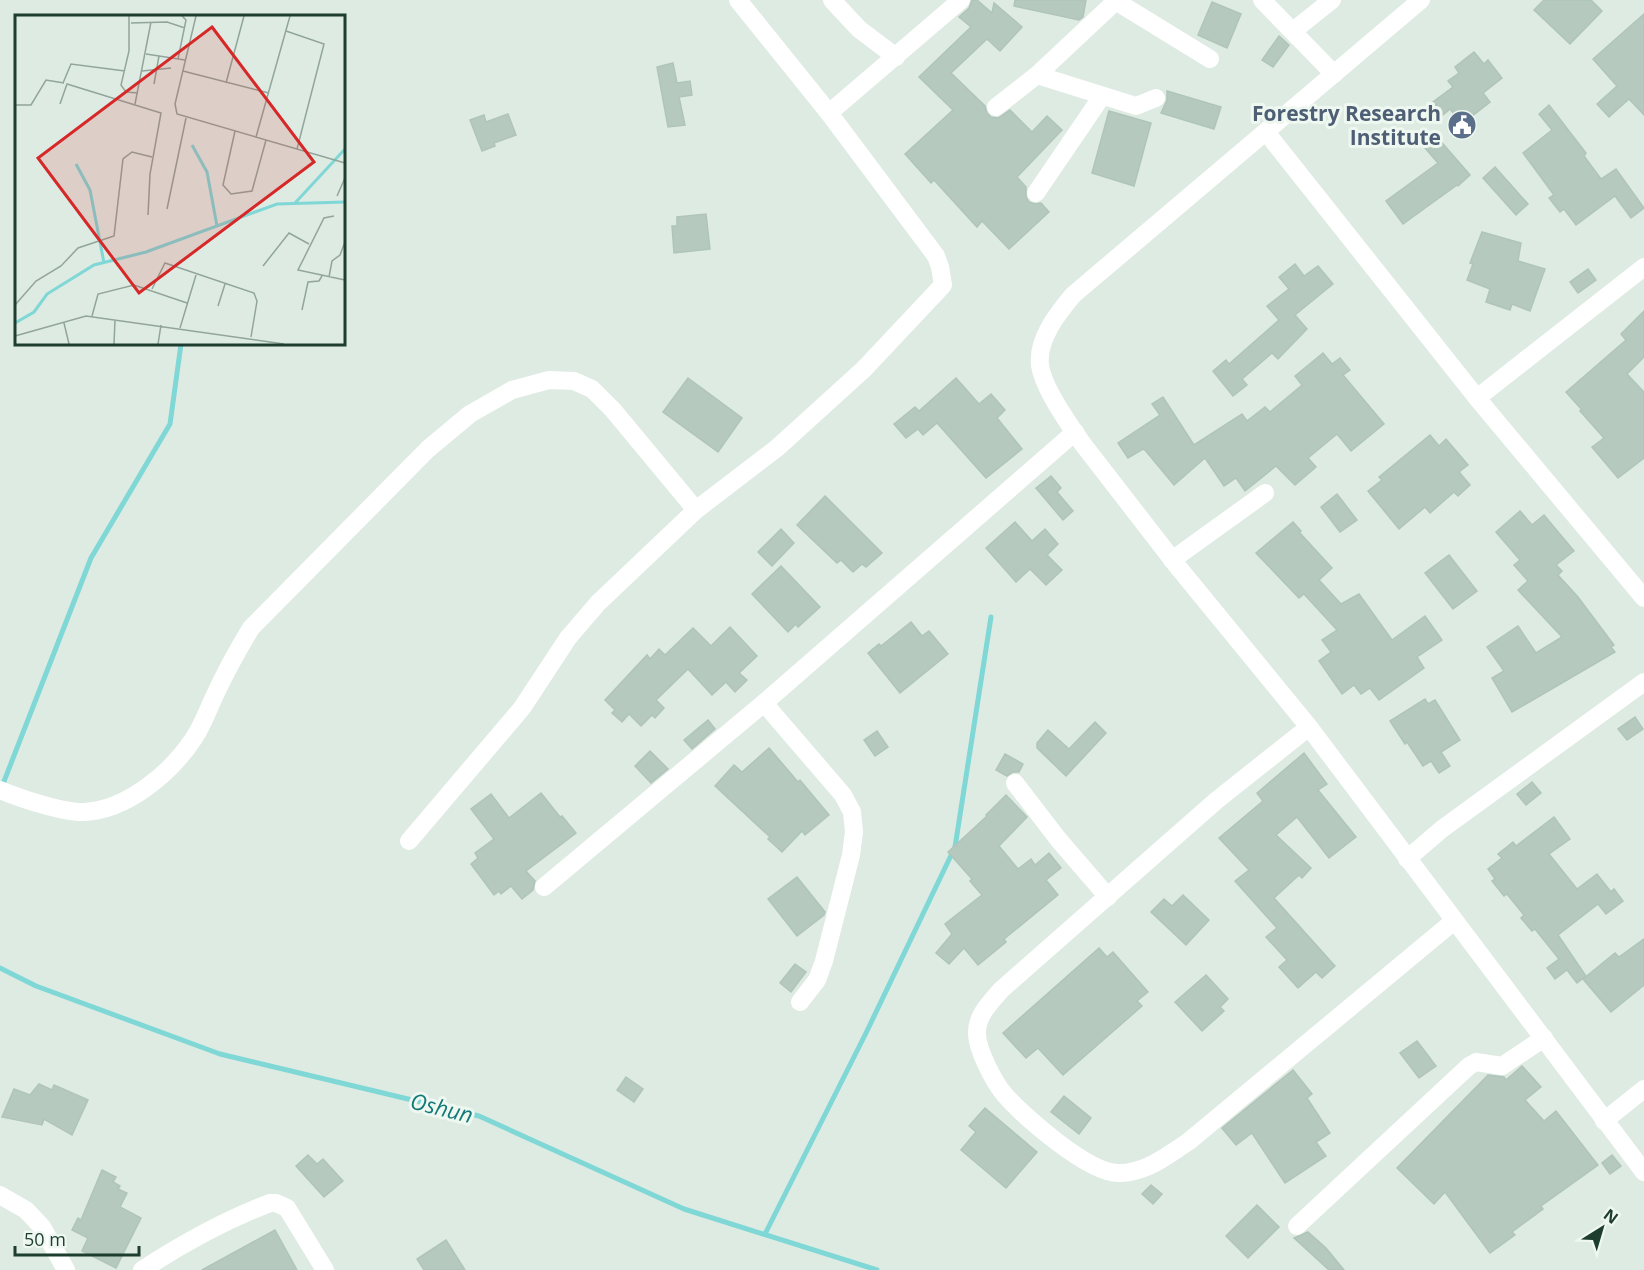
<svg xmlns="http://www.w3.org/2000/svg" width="1644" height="1270" font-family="'Open Sans',sans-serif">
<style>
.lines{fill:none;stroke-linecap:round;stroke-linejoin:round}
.stream{stroke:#7fd7d6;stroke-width:5}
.building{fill:#b6c9be;stroke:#b0c5b9;stroke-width:1.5}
.minor{stroke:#fff;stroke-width:18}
.labels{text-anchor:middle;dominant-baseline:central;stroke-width:6;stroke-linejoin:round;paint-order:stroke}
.service-label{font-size:21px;font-weight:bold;fill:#4e5e75;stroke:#eef8f1;text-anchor:end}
.water-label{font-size:22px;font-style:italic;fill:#127979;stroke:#eef8f1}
.inset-river{fill:none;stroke:#7fd7d6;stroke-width:3}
.inset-road{fill:none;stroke:#91a59b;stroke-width:1.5}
.view{fill:#d62828;fill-opacity:0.15;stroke:#d62828;stroke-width:3}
.inset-edge{fill:none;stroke:#1d3d2f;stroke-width:3}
</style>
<rect width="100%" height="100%" fill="#deebe3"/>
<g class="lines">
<g class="stream">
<polyline points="1,789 91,558 170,424 181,344"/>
<polyline points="0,968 36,986 220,1054 479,1116 684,1209 877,1270"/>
<polyline points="765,1234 866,1033 955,847 991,617"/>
</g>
</g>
<g class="building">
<polygon points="972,0 977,0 992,13 994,3 1022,27 1000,51 987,39 951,73 985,106 987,113 991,117 998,118 1010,110 1032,132 1047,116 1062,130 1017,177 1026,187 1026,197 1029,202 1035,204 1041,203 1049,212 1009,249 982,221 977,227 934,180 931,183 905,154 953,110 919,77 971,27 959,17 969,8"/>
<polygon points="1015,0 1086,0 1083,17 1079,20 1014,6"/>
<polygon points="1544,0 1591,0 1602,11 1570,44 1534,10"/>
<polygon points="1212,2 1241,14 1227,48 1198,35"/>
<polygon points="1644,14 1644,115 1629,99 1609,117 1597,104 1617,86 1593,59"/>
<polygon points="1279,36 1289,45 1273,67 1262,60"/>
<polygon points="1474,52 1484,64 1488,60 1502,78 1483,93 1490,102 1462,124 1450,109 1443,115 1433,102 1453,87 1448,81 1459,73 1455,67"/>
<polygon points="673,63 677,83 690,81 692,95 679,97 685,125 668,127 657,67"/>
<polygon points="1167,91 1221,107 1214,129 1161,113 1167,100"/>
<polygon points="1549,105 1586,153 1584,156 1601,179 1616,169 1644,208 1631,218 1615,196 1576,225 1564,209 1560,212 1549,198 1554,195 1523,153 1552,130 1539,114"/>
<polygon points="1109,111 1151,123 1134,186 1092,173"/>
<polygon points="508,114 516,135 494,143 495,146 482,151 470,120 484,115 486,122"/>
<polygon points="1437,137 1470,175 1458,186 1457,185 1403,224 1386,201 1438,163 1425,148"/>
<polygon points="1495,167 1528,204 1516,215 1483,178"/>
<polygon points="706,214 710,249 674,253 672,226 677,226 677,217"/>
<polygon points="1482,232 1521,243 1518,261 1545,269 1530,311 1512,304 1510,310 1486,302 1490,289 1467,280 1473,264 1470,263"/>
<polygon points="1295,264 1304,276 1318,266 1333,284 1295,315 1307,329 1278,359 1272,353 1242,379 1247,385 1233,396 1213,371 1226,360 1229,364 1279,320 1267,306 1289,289 1279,277"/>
<polygon points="1588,269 1596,280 1578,293 1570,282"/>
<polygon points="1644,311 1644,357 1627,374 1644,392 1644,458 1618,478 1592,447 1604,438 1580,411 1582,410 1566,392 1626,340 1621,334"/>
<polygon points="1323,353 1332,364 1340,358 1350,370 1343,375 1384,424 1351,451 1337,434 1308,458 1316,467 1295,485 1276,466 1245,491 1236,478 1224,486 1205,458 1174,485 1145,450 1143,449 1128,458 1118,443 1160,415 1152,404 1163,397 1194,445 1242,414 1247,421 1265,407 1270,412 1302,385 1295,376"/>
<polygon points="688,378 742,418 718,452 663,412"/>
<polygon points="956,378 979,404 991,394 1005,410 997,418 1022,449 986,478 937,423 923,435 918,429 906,438 894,424 915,407 919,411"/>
<polygon points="1430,435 1439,446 1446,439 1468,465 1459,472 1470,485 1458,496 1454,492 1430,513 1425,507 1399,529 1368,491 1382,480 1379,477"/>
<polygon points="1051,476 1061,488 1057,492 1073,511 1063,520 1036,488"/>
<polygon points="1337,494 1357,520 1340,532 1321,507"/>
<polygon points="825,496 882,553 866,567 862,564 853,572 841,560 837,563 797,525"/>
<polygon points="1520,511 1532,525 1544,515 1574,551 1556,565 1562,571 1558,575 1578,597 1614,645 1611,647 1615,652 1512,712 1492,678 1504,671 1487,647 1518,626 1536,653 1562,637 1518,590 1528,581 1514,565 1520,560 1496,532"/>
<polygon points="1015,522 1032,541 1045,529 1058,544 1047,555 1062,570 1046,585 1030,569 1016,582 986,548"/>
<polygon points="1293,522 1301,531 1299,532 1332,568 1319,580 1341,604 1359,594 1392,640 1425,616 1442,640 1417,657 1424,668 1379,700 1370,688 1361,694 1354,685 1342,694 1319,661 1331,652 1322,640 1337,630 1304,594 1299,598 1256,553"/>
<polygon points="781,529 794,543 772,566 758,552"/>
<polygon points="1449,555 1477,591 1453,609 1425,573"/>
<polygon points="781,566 820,607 798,627 796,624 788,632 752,594"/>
<polygon points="911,622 922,636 929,631 948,654 900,693 868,653 879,644 881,646"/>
<polygon points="730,627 757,656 739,673 747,680 735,692 726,682 712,695 688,669 656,700 664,708 655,718 652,715 641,726 629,714 622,722 612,713 615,710 605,700 647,655 650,659 659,649 665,655 693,628 711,646"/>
<polygon points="1425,699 1428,704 1435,700 1460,740 1441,752 1450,766 1439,773 1431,761 1423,766 1407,742 1405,744 1390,721"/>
<polygon points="1635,717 1643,729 1627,740 1618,729"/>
<polygon points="708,720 715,729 692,749 684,740"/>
<polygon points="1095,722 1106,733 1066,776 1037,748 1037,743 1048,730 1069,749"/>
<polygon points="877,731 888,747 875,756 864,740"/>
<polygon points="769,748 798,782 800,780 829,815 805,835 802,831 782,852 768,839 770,837 715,786 734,765 742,772"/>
<polygon points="650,751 668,769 651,783 635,766"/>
<polygon points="1304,753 1327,784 1318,790 1356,837 1329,858 1297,817 1276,835 1311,868 1302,878 1299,875 1274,898 1335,966 1322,978 1316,972 1298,988 1279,967 1287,960 1266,937 1277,928 1235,881 1249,870 1219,838 1263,801 1257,793"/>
<polygon points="1005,754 1023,764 1019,772 1013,772 1007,776 996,770"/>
<polygon points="1532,782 1541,793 1526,805 1517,794"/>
<polygon points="541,793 560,817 562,816 576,833 526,871 535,881 533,890 522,899 511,886 501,894 499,891 494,895 471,864 478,858 475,853 494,839 471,809 491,794 509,818"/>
<polygon points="1006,795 1027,817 999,846 1018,869 1031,859 1035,865 1049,853 1061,868 1046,880 1058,895 1004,939 1006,942 978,965 964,948 949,964 936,953 952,934 945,924 982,895 970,881 972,879 948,852 987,816 986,815"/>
<polygon points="1554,817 1570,839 1549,854 1577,889 1597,874 1611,892 1614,889 1623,901 1606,914 1598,904 1558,935 1586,976 1577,983 1567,970 1555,979 1547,968 1559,959 1535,929 1532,931 1521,918 1524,915 1507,894 1504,896 1492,881 1495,879 1488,869 1502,858 1498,854 1513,842 1516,846"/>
<polygon points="797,877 825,912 824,915 797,936 768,899"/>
<polygon points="1183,895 1209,920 1186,945 1151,912 1164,899 1172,906"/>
<polygon points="1644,939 1644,985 1611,1012 1583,979 1615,953 1619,957"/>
<polygon points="1099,948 1107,957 1113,952 1148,992 1137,1001 1142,1006 1063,1075 1038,1048 1026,1058 1003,1033"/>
<polygon points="795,964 806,972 791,992 780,983"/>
<polygon points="1206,975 1228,999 1220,1007 1224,1011 1202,1031 1175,1002"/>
<polygon points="1417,1041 1436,1066 1419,1078 1400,1053"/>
<polygon points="1522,1066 1541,1087 1525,1100 1544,1121 1556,1111 1598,1165 1541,1206 1543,1209 1512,1232 1515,1235 1490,1253 1445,1192 1434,1204 1397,1168 1488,1075 1504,1077 1506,1080"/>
<polygon points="1293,1070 1312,1094 1307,1098 1330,1133 1316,1142 1326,1156 1285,1183 1252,1133 1236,1145 1222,1128"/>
<polygon points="626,1077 643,1089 634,1102 617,1090"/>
<polygon points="39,1084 52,1090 54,1085 88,1100 72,1135 44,1119 42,1125 2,1117 14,1089 30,1095"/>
<polygon points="1064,1096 1091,1118 1079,1134 1051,1112"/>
<polygon points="985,1108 1037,1152 1006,1188 961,1150 976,1132 969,1126"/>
<polygon points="308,1155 317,1164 323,1159 343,1181 324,1197 296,1166"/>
<polygon points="1612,1155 1621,1166 1610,1174 1602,1163"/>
<polygon points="102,1170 116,1177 113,1182 120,1186 118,1189 127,1193 120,1207 141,1218 116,1268 82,1251 88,1238 72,1230 78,1218 81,1220"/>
<polygon points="1151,1185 1162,1194 1153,1204 1142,1194"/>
<polygon points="1257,1205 1279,1227 1248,1258 1226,1236"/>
<polygon points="275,1230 297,1270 202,1270"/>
<polygon points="1308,1232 1326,1248 1344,1270 1329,1270 1294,1238"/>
<polygon points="446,1240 465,1270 424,1270 417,1259"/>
</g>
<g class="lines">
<g class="minor">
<polyline points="832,0 859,29 896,57"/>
<polyline points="1114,0 1210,59"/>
<polyline points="1262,0 1334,74"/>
<path d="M1421,0L1073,295C1058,313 1037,339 1040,365C1043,388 1069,424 1082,443L1178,567L1309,727L1644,1172"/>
<polyline points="1293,31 1332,0"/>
<polyline points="1037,75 1117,0"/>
<polyline points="996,107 1037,75 1136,106 1156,98"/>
<polyline points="829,113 961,0"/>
<polyline points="1266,132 1477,398 1644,598"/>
<polyline points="1036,193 1102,96"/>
<polyline points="1477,398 1644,267"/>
<polyline points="1172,560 1265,493"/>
<polyline points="764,703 843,795 852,812 854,832 851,855 824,961 817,980 800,1002"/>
<path d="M1309,727L1217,800L1001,990C991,1002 977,1015 977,1032C976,1048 994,1082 1004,1094C1023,1116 1089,1174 1119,1173C1146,1173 1166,1156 1188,1142L1454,921"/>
<polyline points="1015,783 1058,839 1108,897"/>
<path d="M0,790C19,798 64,813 84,812C127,810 171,773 194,738C202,726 208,710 214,697C225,673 237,651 251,628L428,449L470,414L512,390L549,380L574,381L592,389L613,410L696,510"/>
<polyline points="409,841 522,708 568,638 598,603 696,510 777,448 864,369 943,285 940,267 936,256 829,113 738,0"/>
<polyline points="1407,859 1442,829 1644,682"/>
<polyline points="544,887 764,703 1075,432"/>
<polyline points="1604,1121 1644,1089"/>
<polyline points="0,1195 26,1210 42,1227 66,1270"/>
<polyline points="1297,1226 1469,1066 1476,1062 1502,1066 1544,1038"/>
<path d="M142,1270C182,1244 225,1220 270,1203H276L287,1208L325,1270"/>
</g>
</g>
<defs>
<g id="civic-disc" transform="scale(1.5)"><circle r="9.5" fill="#5c6f8a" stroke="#eef8f1"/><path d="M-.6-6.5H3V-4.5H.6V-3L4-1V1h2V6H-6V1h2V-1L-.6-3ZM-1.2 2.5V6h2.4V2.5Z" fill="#fff"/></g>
</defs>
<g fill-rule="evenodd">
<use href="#civic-disc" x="1462" y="125"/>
</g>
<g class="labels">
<g class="service-label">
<text x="1441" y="113">Forestry Research<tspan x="1441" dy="24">Institute</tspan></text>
</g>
<g class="water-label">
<text transform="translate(442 1107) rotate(14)">Oshun</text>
</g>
</g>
<g transform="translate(15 15)">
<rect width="330" height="330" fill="#deebe3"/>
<path class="inset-river" d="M177,130L192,157L202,211M61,149L75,175L89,248M280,188L330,134M0,308L19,297L32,279L79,250L131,237L262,189L330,187"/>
<path class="inset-road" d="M114,1V36L106,70L111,77L123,78M181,1L160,89L162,99L330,148M116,8L152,7L170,13M271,16L309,29L282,134M131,39L170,45M163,44L171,5L167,1M127,56L156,53M168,56L254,78M48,68L56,49L110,56M211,68L229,1M139,69L144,41M45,89L52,69L146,98L135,159L133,200M120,89L136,7M0,90H16L31,65L49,68M220,116L208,170L216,179L237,176L251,125M241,122L275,1M322,181L330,163M152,194L171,103M319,201L309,203L283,255L330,265M248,251L274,218L294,229M314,262L317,246L325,240L330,227M137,274L150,248L239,278L242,286L236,322M0,290L21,266L46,251L63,233L99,221L108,144L117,137L137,142M203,291L210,269M287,295L293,267L304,266L307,261M77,301L83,279L119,270L172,288M49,308L54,329M165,313L181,260M0,321L71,301L269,329M99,329L100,305M143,329L146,310"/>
<path class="view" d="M197,12L299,147L124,278L23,143Z"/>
<rect width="330" height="330" class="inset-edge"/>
</g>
<g transform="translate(1602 1228) rotate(37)" stroke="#eef8f1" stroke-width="4.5" paint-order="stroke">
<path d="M0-4.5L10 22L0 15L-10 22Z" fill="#1d3d2f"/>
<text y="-9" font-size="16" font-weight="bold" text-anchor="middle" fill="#1d3d2f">N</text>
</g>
<path d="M15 1246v9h124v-9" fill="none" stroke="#1d3d2f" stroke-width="3"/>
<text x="24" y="1246" font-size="18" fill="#1d3d2f" stroke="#eef8f1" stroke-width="4.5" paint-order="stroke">50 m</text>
</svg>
